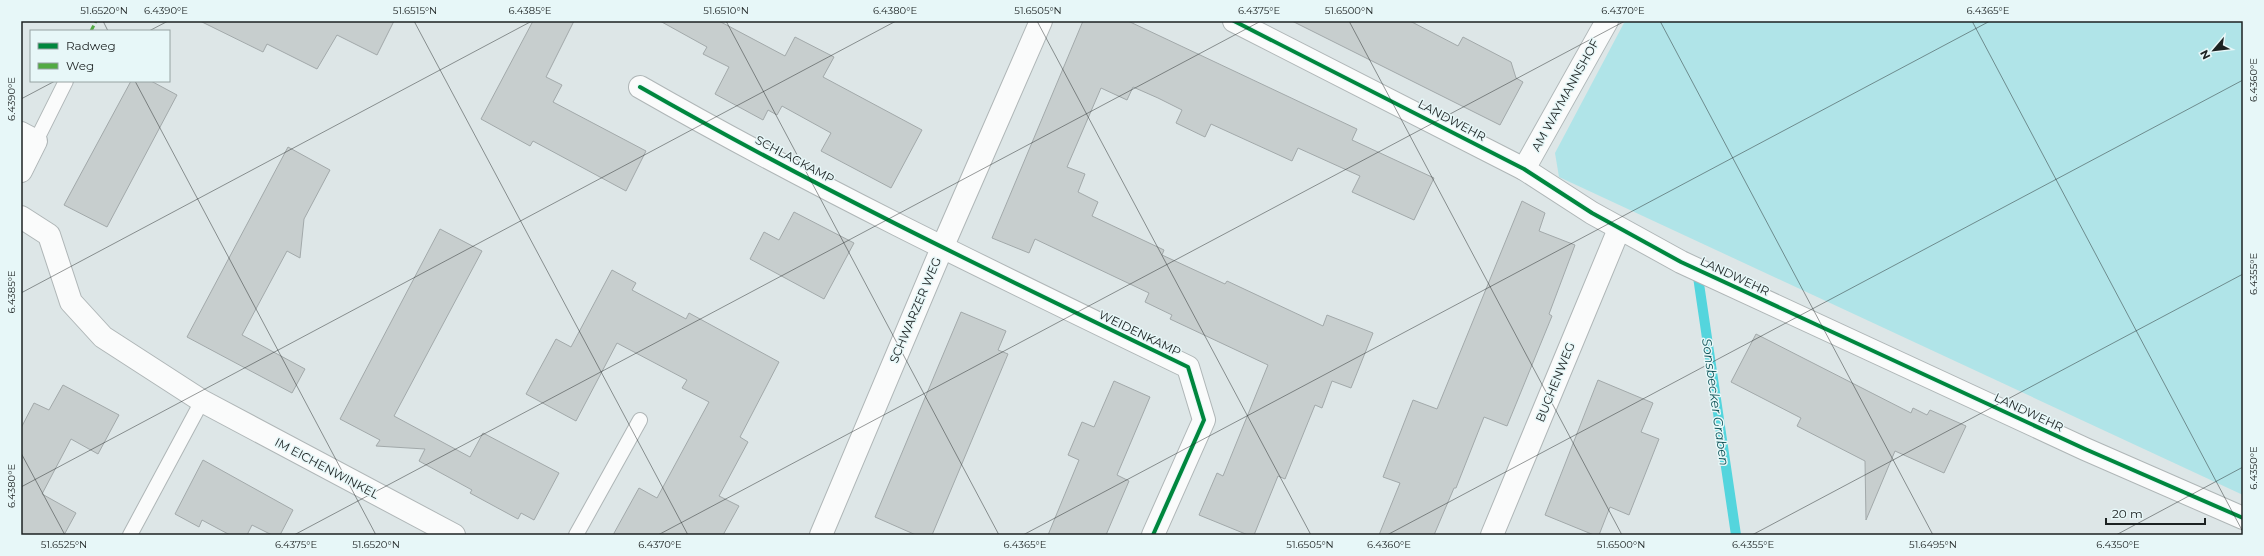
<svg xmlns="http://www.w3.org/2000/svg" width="2264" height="556" font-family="Montserrat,sans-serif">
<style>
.green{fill:#b0e4e8}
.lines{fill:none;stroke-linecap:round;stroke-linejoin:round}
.stream{stroke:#54d5dd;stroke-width:10}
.building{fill:#c7cece;stroke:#a2a9aa}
.service-casing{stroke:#afb6b7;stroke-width:16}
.minor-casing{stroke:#afb6b7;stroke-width:24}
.service{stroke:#fafbfb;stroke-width:14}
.minor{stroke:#fafbfb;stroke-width:22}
.quiet{stroke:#52aa43;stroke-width:3;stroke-dasharray:6 3;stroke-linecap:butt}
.cycleway-casing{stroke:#e7f7f8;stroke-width:6}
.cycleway{stroke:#00873e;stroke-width:4}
.ticks{fill:none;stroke:#1c2222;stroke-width:1;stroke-opacity:0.45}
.labels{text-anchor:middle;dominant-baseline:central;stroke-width:3;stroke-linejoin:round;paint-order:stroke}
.street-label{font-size:12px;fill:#1c2222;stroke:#e7f7f8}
.water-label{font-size:13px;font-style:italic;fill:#115458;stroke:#e7f7f8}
.neatline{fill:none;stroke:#1c2222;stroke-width:1.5}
.ticks-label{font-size:10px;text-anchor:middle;fill:#1c2222}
</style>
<rect width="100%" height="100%" fill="#dde6e7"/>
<polygon class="green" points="1625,21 2243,21 2243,495 1559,177 1555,153"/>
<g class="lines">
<polyline class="stream" points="1697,270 1736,535"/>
</g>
<g class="building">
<polygon points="200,21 394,21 377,55 337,35 317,69 267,44 263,52"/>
<polygon points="533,21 574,21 546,77 562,85 553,102 646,151 626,191 533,141 530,146 481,119"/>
<polygon points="660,21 719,21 785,56 795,37 834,57 823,77 922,130 891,188 821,151 831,133 782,106 777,115 768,110 763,120 715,94 729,67 703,54 707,47"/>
<polygon points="1083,21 1128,21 1357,129 1352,140 1434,178 1414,220 1352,192 1360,176 1298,148 1292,161 1211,124 1205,137 1176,123 1182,110 1158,98 1133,87 1127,100 1101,88 1067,167 1085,174 1078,192 1098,202 1092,216 1164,250 1162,255 1225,284 1227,281 1323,326 1327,315 1373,333 1351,388 1332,381 1322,408 1315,405 1285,479 1278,476 1254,535 1248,535 1199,515 1217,473 1223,476 1268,365 1170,319 1172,315 1145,302 1149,293 1035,239 1029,253 992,238"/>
<polygon points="1292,21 1410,21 1458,46 1463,37 1511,62 1516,78 1523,82 1500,125"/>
<polygon points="131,81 151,81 177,95 107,227 64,205"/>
<polygon points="288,147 330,170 304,219 300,258 287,251 242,335 305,369 292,393 187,337"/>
<polygon points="1522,201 1545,213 1539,231 1575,245 1549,314 1552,316 1507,426 1484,417 1456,488 1454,488 1434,535 1379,535 1400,483 1383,477 1413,400 1437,409"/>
<polygon points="794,212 854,243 824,299 750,259 764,232 779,240"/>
<polygon points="440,229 482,251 394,416 470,457 483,433 559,473 534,520 521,513 518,519 470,493 472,490 419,461 425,449 376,446 380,440 340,419"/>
<polygon points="612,270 636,283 632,290 686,319 689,313 779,362 740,437 748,442 719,496 739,506 723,535 613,535 639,488 657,498 709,402 682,388 687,380 617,343 576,421 526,394 556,339 571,347"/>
<polygon points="961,312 1006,331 998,350 1008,354 932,535 916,535 875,517"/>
<polygon points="1756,334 1911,413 1913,408 1927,415 1930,410 1966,426 1944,473 1895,451 1866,520 1865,461 1797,426 1801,418 1731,382"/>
<polygon points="1598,380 1653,403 1641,432 1659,439 1629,515 1610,507 1599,535 1594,535 1545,515"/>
<polygon points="1114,381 1150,397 1117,475 1129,481 1106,535 1048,535 1079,460 1068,455 1082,422 1094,427"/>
<polygon points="63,385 119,415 98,454 71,439 42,494 76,513 64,535 21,535 21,428 34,403 49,410"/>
<polygon points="203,460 293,510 280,535 272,535 252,525 247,535 230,535 202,520 199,527 175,514"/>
</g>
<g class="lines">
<g class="service-casing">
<g id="service">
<polyline points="36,141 66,81"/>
<polyline points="130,535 202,401"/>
<polyline points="576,535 640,420"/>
</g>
</g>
<g class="minor-casing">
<g id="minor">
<polyline points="1234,21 1524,169 1592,213 1681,262 2085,449 2243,518"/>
<path d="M640,87C818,189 1004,278 1188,367L1204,420L1153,535"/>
<polyline points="21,133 36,141 21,171"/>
<polyline points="1524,169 1607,21"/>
<polyline points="21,217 49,235 71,302 103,337 202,401 454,535"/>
<polyline points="821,535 942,248 1041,21"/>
<polyline points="1492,535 1619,229"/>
</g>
</g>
<use href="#service" class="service"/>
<use href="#minor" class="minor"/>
<polyline class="quiet" points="91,31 96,21"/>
<g class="cycleway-casing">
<g id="cycleway">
<polyline points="1234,21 1524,169 1592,213 1681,262 2085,449 2243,518"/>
<path d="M640,87C818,189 1004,278 1188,367L1204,420L1153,535"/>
</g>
</g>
<use href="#cycleway" class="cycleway"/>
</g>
<path class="ticks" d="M103,21L108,31M414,21L688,535M726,21L999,535M1037,21L1311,535M1349,21L1622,535M1660,21L1933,535M1972,21L2243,532M149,31L168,21M135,81L376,535M21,99L55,81M21,293L532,21M21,453L65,535M21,487L896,21M294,535L1261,21M658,535L1625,21M1023,535L1990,21M1387,535L2243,80M1752,535L2243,274M2116,535L2243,467"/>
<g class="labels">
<g class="street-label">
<text transform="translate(1565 95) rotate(-61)">AM WAYMANNSHOF</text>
<text transform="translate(1452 120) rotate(28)">LANDWEHR</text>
<text transform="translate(795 159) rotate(28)">SCHLAGKAMP</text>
<text transform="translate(1735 276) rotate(25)">LANDWEHR</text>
<text transform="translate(915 310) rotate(-67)">SCHWARZER WEG</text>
<text transform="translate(1140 333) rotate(26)">WEIDENKAMP</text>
<text transform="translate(1555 382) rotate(-68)">BUCHENWEG</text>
<text transform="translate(2029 412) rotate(25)">LANDWEHR</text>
<text transform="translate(327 468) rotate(28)">IM EICHENWINKEL</text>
</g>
<g class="water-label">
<text transform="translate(1716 402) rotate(82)">Sonsbecker Graben</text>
</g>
</g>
<rect width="2264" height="556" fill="none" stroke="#e7f7f8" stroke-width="44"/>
<rect x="30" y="30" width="140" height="52" fill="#e7f7f8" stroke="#96a2a2"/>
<rect x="38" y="43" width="20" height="6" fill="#00873e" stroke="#96a2a2"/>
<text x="66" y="50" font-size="12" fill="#1c2222">Radweg</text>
<rect x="38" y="63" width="20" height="6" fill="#52aa43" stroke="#96a2a2"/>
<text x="66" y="70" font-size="12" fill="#1c2222">Weg</text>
<g transform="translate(2214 50) rotate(242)" stroke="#e7f7f8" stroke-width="3" paint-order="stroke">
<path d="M0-3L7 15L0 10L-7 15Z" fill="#1c2222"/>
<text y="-6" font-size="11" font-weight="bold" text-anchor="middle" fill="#1c2222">N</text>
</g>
<path d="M2106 518v6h99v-6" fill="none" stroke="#1c2222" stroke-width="2"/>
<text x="2112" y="518" font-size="12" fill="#1c2222" stroke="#e7f7f8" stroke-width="3" paint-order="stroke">20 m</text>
<rect x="22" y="22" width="2220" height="512" class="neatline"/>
<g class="ticks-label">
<text x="104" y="14">51.6520°N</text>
<text x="166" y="14">6.4390°E</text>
<text x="415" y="14">51.6515°N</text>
<text x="530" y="14">6.4385°E</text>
<text x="726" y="14">51.6510°N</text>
<text x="895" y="14">6.4380°E</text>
<text x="1038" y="14">51.6505°N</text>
<text x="1259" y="14">6.4375°E</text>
<text x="1349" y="14">51.6500°N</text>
<text x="1623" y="14">6.4370°E</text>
<text x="1988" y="14">6.4365°E</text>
<text transform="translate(2253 80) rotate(-90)" y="4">6.4360°E</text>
<text transform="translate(11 99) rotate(-90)" y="4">6.4390°E</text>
<text transform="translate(2253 274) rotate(-90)" y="4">6.4355°E</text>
<text transform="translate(11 292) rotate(-90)" y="4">6.4385°E</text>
<text transform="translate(2253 468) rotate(-90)" y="4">6.4350°E</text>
<text transform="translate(11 486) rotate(-90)" y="4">6.4380°E</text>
<text x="64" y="548">51.6525°N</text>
<text x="296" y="548">6.4375°E</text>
<text x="376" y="548">51.6520°N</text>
<text x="660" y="548">6.4370°E</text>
<text x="1025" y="548">6.4365°E</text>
<text x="1310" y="548">51.6505°N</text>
<text x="1389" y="548">6.4360°E</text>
<text x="1621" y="548">51.6500°N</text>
<text x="1753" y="548">6.4355°E</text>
<text x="1933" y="548">51.6495°N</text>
<text x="2118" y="548">6.4350°E</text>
</g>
</svg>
